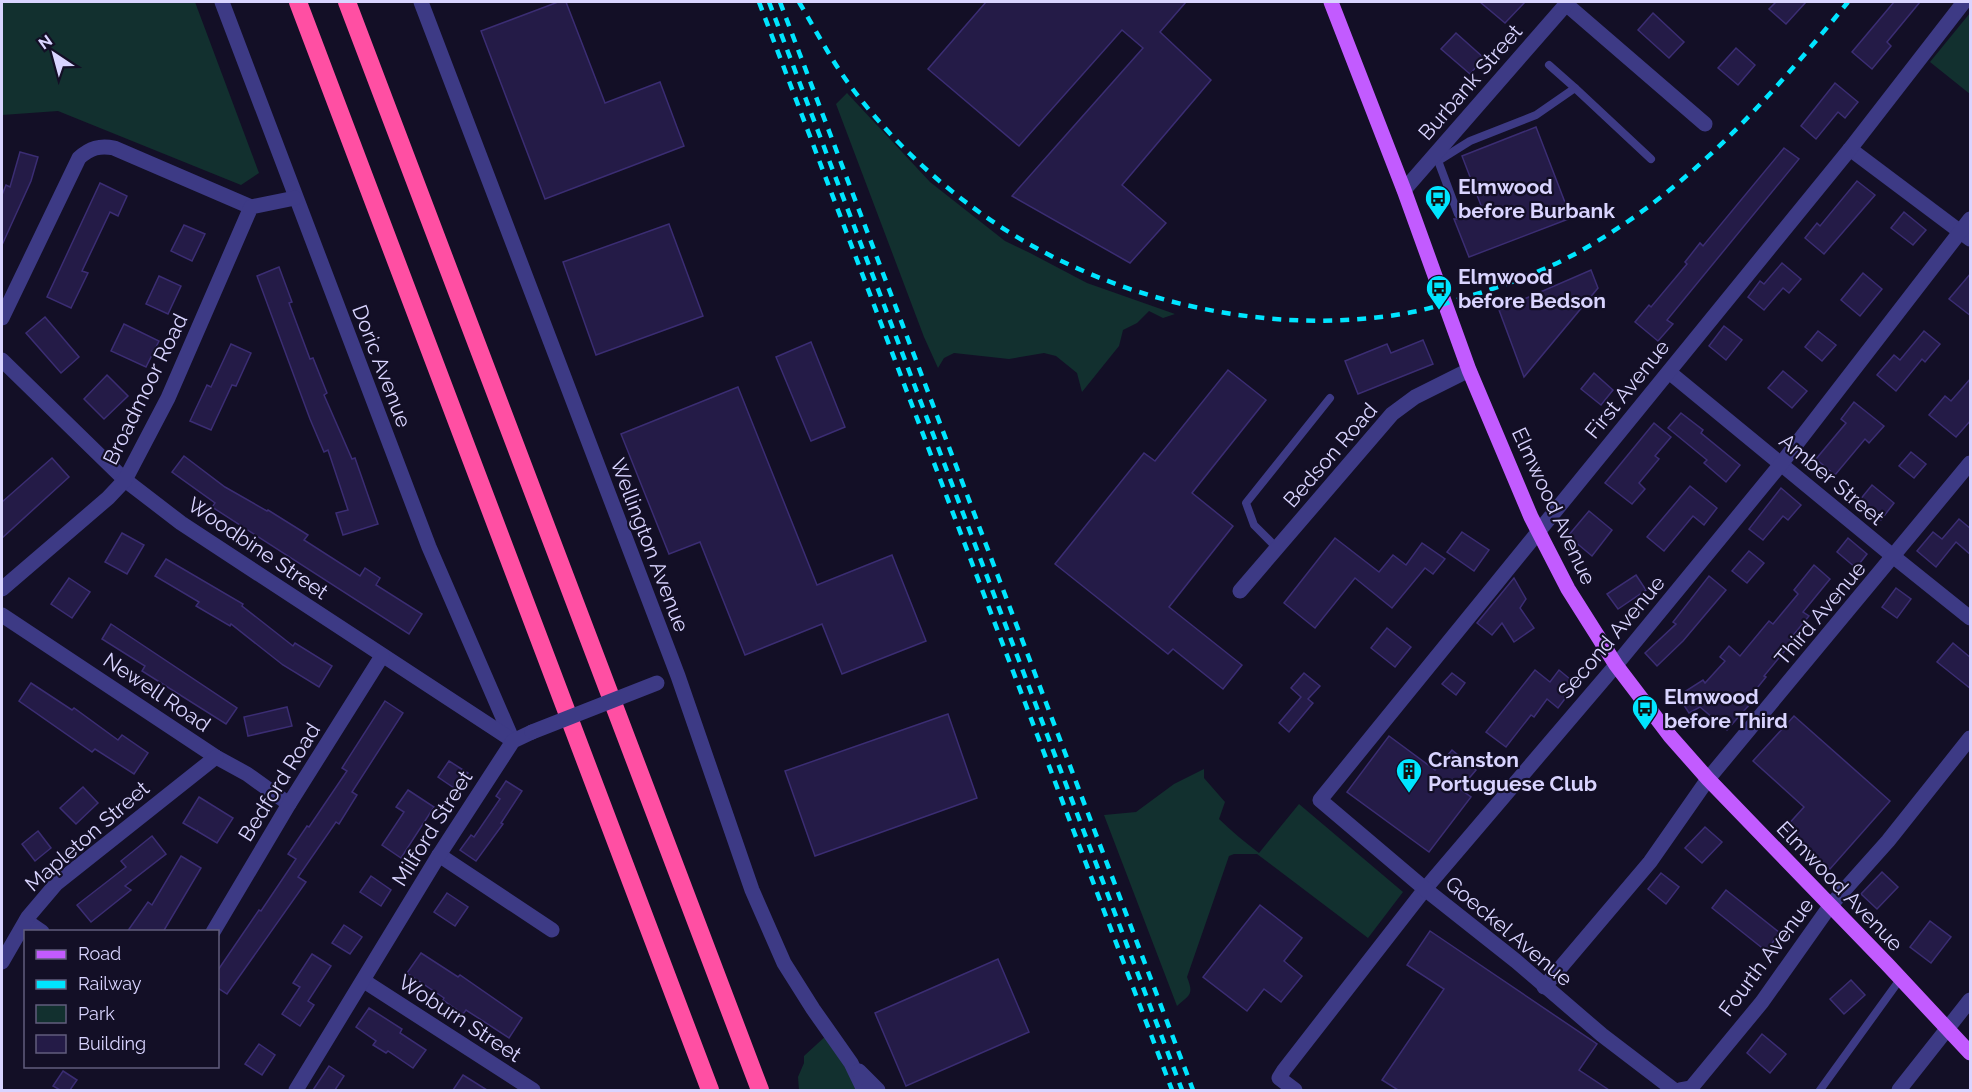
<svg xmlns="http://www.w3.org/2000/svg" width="1972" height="1092" font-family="Raleway,sans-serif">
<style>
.green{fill:#12302f}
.building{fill:#241b47;stroke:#3b2d73;stroke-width:1.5}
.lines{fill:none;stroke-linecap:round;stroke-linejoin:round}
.lane{stroke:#3d3a85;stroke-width:8}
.street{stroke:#3d3a85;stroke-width:15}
.primary{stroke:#c25bff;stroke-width:15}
.highway{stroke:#ff4fa3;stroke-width:18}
.rail{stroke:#00e5ff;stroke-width:4.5;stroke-dasharray:9 8;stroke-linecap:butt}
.street-bridge{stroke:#3d3a85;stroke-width:15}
.labels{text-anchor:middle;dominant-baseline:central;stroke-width:4.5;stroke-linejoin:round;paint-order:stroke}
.street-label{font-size:21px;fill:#d9d4ff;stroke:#130f26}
.poi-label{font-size:21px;font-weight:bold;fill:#d9d4ff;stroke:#130f26;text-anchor:start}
</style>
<rect width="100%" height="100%" fill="#130f26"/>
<g class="green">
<polygon points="2,2 195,2 259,173 241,185 58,111 2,115"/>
<polygon points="1970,13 1970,94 1930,62"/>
<polygon points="847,93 930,182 1005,241 1030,253 1087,283 1175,314 1163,318 1149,311 1137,323 1123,330 1119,346 1082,392 1077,373 1056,356 1044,353 1009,359 954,353 944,358 938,368 924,337 836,104"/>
<path d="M1204,769V778L1225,802L1219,819C1231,831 1245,842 1259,853L1299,804L1403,892L1368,938L1257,854H1234L1229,856L1187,977C1194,995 1190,994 1177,1006L1104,815L1136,812L1174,784Z"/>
<polygon points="828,1034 869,1090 799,1090 798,1077 804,1063 804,1056"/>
</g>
<g class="building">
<polygon points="558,2 566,2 605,103 660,82 684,146 545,199 481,31"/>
<polygon points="986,2 1186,2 1160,32 1211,80 1122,185 1166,223 1130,263 1012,196 1143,48 1122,30 1019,146 928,69"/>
<polygon points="1480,2 1525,2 1505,23"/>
<polygon points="1776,2 1806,2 1786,24 1769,9"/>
<polygon points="1894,2 1920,2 1887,42 1891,46 1872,69 1852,52"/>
<polygon points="1653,13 1684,42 1669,58 1638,30"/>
<polygon points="1456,33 1484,58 1470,74 1441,49"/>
<polygon points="1736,48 1755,65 1738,85 1718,68"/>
<polygon points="1835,83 1858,102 1845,118 1838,112 1816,139 1801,126"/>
<polygon points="1536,127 1571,218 1469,257 1454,219 1461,219 1464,215 1482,208 1462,156"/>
<polygon points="1784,148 1799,159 1667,320 1673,324 1658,341 1635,322 1649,305 1651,307 1687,264 1685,262 1700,243 1703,246"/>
<polygon points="20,152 38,157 31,181 2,245 2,195 6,185 10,187"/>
<polygon points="1857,181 1875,195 1824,254 1805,238 1817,223 1820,226"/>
<polygon points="100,183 127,196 118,216 110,212 82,271 88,273 71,308 47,297"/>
<polygon points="1904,212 1926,230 1913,245 1891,228"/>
<polygon points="669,224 703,316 596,355 563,262"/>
<polygon points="184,225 205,234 192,261 171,251"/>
<polygon points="1782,263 1801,279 1789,293 1783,288 1764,310 1748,297 1760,281 1764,284"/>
<polygon points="279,267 292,302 289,303 310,359 313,358 327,393 324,395 352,459 355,458 378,524 343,535 336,513 348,510 328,450 324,452 310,419 257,276"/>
<polygon points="1591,270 1598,288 1524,377 1499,310"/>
<polygon points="1863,273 1882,289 1860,316 1841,300"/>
<polygon points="1971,273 1971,316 1949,299"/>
<polygon points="159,276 181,286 168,314 146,304"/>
<polygon points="45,317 79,357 61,373 26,333"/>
<polygon points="124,324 159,341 146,367 111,351"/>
<polygon points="1724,326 1742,340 1726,360 1709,346"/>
<polygon points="1818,331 1836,345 1822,361 1805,347"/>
<polygon points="1924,331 1940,344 1925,362 1922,359 1896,391 1877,375 1894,355 1900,360"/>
<polygon points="1423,340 1433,364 1358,394 1345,361 1387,344 1391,353"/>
<polygon points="811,342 845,427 811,441 776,357"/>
<polygon points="231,344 251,353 236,386 232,385 211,430 190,421 207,385 211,387"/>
<polygon points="1228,370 1266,400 1192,493 1233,526 1169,607 1242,665 1223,689 1173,649 1168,654 1055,564 1144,453 1155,461"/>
<polygon points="1783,371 1807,391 1792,408 1768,388"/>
<polygon points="1594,373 1613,390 1601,405 1581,389"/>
<polygon points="107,375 128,396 104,419 84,399"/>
<polygon points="1971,378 1971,420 1956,437 1929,415 1945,396 1951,401"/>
<polygon points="738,387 817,585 892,555 926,641 842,674 822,624 745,655 700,542 669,554 621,434"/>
<polygon points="1854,402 1884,426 1869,443 1865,439 1835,475 1816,459 1846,423 1841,419"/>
<polygon points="1681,413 1703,430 1701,433 1740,465 1726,482 1704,463 1707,460 1668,428"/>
<polygon points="1654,423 1671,437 1655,456 1659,459 1639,483 1645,489 1632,504 1605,483"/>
<polygon points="1911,452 1926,464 1914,478 1899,466"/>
<polygon points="184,456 225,487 267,511 268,510 308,535 304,540 360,576 365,568 380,578 376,585 422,614 409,634 212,507 215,503 172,472"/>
<polygon points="52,458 69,477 2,538 2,502"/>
<polygon points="1872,485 1894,503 1881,520 1859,501"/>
<polygon points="1690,486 1717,508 1704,525 1693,516 1664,551 1647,537"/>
<polygon points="1781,488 1801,505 1788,520 1783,516 1763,540 1749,529"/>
<polygon points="1589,511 1612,530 1592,556 1568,536"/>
<polygon points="1959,519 1971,529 1971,555 1956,542 1936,567 1917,551 1933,532 1942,539"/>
<polygon points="1462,532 1489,550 1474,571 1447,552"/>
<polygon points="122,533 144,545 127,574 105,562"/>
<polygon points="1335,538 1379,572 1393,555 1406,565 1422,543 1445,559 1433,574 1425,568 1392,608 1355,578 1315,628 1284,603"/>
<polygon points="1848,538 1867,554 1856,568 1837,552"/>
<polygon points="1749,551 1764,563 1747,583 1732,571"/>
<polygon points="166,559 243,604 242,606 293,646 295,643 332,666 319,687 283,665 231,624 230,626 196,606 199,602 155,576"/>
<polygon points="1814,565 1830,579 1803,612 1809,616 1790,639 1793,641 1764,676 1766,677 1753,693 1757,696 1727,730 1700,707 1689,713 1678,696 1703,680 1705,683 1725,661 1720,657 1729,646 1740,656 1769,621 1773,624 1798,594 1794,590"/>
<polygon points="1636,575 1646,590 1618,609 1607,594"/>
<polygon points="1709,576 1726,590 1683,641 1657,666 1645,653 1676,624 1673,622"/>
<polygon points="69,578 90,592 72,618 51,604"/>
<polygon points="1514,578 1526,599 1520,608 1534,628 1514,642 1502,623 1492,635 1477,623"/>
<polygon points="1896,588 1911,599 1897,618 1882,607"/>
<polygon points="111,624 237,708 226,724 142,671 145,666 102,639"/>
<polygon points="1387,628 1411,647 1395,667 1371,648"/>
<polygon points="1953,643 1971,658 1971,689 1937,662"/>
<polygon points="1535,670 1550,682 1559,670 1576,684 1558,708 1547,699 1534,717 1531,715 1506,747 1486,732"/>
<polygon points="1304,673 1320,686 1308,699 1313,703 1289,732 1279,723 1301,697 1291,688"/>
<polygon points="1452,673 1465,683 1456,695 1442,684"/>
<polygon points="31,683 72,710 74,708 118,740 122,735 148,753 134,774 95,749 92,752 19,701"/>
<polygon points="385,701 403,713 352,792 357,795 339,824 336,822 298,877 306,882 227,994 218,988 218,970 259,910 261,911 296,859 288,854 307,826 309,827 347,771 342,768"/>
<polygon points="287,707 292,726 248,736 244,717"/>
<polygon points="948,714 977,798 815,856 785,771"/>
<polygon points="1794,716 1890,801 1830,869 1786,827 1804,807 1753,761"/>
<polygon points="1389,736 1435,770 1452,750 1476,770 1460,789 1471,797 1429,852 1347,792"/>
<polygon points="449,761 468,773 457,790 438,777"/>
<polygon points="506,781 522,791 501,823 503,824 476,861 460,850 471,835 474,837 500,799 496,796"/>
<polygon points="83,787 98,803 76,824 60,808"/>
<polygon points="408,790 434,807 401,858 382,845 404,812 396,807"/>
<polygon points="199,797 233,818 217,843 197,831 198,830 197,831 183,823"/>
<polygon points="1705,827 1722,842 1702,863 1685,848"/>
<polygon points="38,831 51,848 35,861 22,844"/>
<polygon points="152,836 166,854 125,886 131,890 91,922 77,905 126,867 121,861"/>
<polygon points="181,856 201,868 163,932 127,932 148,902 152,905"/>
<polygon points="1882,872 1898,887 1877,909 1861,894"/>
<polygon points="1661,873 1679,887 1666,904 1648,889"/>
<polygon points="371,876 391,890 381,906 360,892"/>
<polygon points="1726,890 1780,933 1766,951 1712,908"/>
<polygon points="447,893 468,907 455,926 434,912"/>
<polygon points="1260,905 1302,938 1284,961 1302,976 1281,1002 1264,989 1247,1011 1203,977"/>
<polygon points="1930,921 1951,937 1931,963 1910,947"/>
<polygon points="344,925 362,937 350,954 332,943"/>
<polygon points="1430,931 1597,1044 1579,1070 1609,1090 1398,1090 1382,1080 1444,989 1407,965"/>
<polygon points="421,953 458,977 460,975 522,1018 509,1038 466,1010 463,1014 443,1000 444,998 407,973"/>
<polygon points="312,954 331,966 308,1001 314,1005 300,1026 282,1014 300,987 293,983"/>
<polygon points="998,959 1029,1032 906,1086 875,1013"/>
<polygon points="1851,980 1865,995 1844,1014 1830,999"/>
<polygon points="369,1008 402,1029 400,1033 426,1050 413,1068 388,1051 386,1053 373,1045 376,1041 356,1027"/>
<polygon points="1762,1034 1786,1054 1770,1073 1747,1053"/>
<polygon points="259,1044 275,1055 262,1075 245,1064"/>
<polygon points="329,1066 344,1076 335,1090 313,1090"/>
<polygon points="63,1071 77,1080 70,1090 60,1090 53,1086"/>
<polygon points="463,1075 487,1090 453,1090"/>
</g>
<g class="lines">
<g class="lane">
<polyline points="1549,65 1575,88"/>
<polyline points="1437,158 1458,214"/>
<polyline points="1438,161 1470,141 1536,115 1575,88 1651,159"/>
<polyline points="1277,548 1254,525 1246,503 1330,398"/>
<polyline points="1820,1090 1901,978"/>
</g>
<g class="street">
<polyline points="222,2 429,547 513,741"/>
<polyline points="421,2 678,676 752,890 784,963 813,1009 851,1063 864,1090"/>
<polyline points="1566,4 1705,124"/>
<polyline points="1850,149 1970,239"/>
<polyline points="1404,190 1568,2"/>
<path d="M2,318L79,158C90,148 100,145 114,148L251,207"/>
<polyline points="2,360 125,480 181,523 512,740"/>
<polyline points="1669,372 1894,557 1970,618"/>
<polyline points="2,589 108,498 125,480 168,398 251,207 295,198"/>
<polyline points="1240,591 1392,414 1415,397 1469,370"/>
<polyline points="2,615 216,757 247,774 289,804"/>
<polyline points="439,855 552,930"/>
<polyline points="26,921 42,932"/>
<polyline points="213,932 289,804 382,656"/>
<polyline points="2,962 28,917 56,884 216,757"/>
<polyline points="364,981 533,1090"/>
<polyline points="1544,987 1650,862 1708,779 1970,463"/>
<polyline points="859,1071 878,1090"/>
<polyline points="296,1090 439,855 513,741 532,732"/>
<polyline points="1295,1090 1279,1078 1284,1070 1425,889 1616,665 1781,464 1970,219"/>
<polyline points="1674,1090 1602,1035 1516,961 1425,889 1320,800 1850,149 1964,2"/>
<polyline points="1680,1090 1691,1088 1762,1002 1830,906 1888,841 1970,738"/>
<polyline points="1899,1090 1970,1000"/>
</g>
<polyline class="primary" points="1331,2 1404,190 1469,370 1531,517 1568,589 1616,665 1670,736 1708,779 1887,964 1970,1053"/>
<g class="highway">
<polyline points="298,2 710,1090"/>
<polyline points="347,2 760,1090"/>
</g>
<g class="rail">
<polyline points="759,2 1172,1090"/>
<polyline points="769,2 1182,1090"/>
<polyline points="780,2 1193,1090"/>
<path d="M799,2C815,29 830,58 849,84C882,129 923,170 967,203C1089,297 1266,342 1418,311C1439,306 1460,299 1480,293C1513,282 1545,270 1575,254C1687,193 1769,99 1848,2"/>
</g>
<polyline class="street-bridge" points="532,732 657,683"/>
</g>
<defs>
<g id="bus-pin" transform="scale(1.35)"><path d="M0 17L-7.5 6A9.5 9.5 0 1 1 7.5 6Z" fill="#00e5ff" stroke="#130f26"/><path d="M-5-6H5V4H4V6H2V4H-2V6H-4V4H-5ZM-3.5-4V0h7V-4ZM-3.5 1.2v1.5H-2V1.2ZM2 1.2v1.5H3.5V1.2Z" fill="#111"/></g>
<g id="building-pin" transform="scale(1.35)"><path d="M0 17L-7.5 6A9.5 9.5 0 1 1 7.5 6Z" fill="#00e5ff" stroke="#130f26"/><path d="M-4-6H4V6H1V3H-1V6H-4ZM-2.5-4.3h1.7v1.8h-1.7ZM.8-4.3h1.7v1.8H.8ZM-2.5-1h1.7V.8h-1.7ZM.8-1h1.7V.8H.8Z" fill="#111"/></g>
</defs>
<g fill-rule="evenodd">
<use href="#bus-pin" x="1438" y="198"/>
<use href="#bus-pin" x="1439" y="288"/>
<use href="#bus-pin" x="1645" y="708"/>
<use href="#building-pin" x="1409" y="771"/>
</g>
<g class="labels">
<g class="street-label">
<text transform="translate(1470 82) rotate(-49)">Burbank Street</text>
<text transform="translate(382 366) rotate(69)">Doric Avenue</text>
<text transform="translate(145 389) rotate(-64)">Broadmoor Road</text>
<text transform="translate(1627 389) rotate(-51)">First Avenue</text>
<text transform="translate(1330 455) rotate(-49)">Bedson Road</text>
<text transform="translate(1832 479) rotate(40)">Amber Street</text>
<text transform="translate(1554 506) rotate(65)">Elmwood Avenue</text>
<text transform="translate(650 545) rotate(69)">Wellington Avenue</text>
<text transform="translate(258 548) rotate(34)">Woodbine Street</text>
<text transform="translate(1820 613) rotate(-50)">Third Avenue</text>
<text transform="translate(1611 637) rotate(-50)">Second Avenue</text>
<text transform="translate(157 692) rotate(34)">Newell Road</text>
<text transform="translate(279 782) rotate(-58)">Bedford Road</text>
<text transform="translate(432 828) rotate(-58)">Milford Street</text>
<text transform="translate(87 836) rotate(-41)">Mapleton Street</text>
<text transform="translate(1840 886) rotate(46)">Elmwood Avenue</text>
<text transform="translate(1509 931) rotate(40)">Goeckel Avenue</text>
<text transform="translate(1766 957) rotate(-53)">Fourth Avenue</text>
<text transform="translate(460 1018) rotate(33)">Woburn Street</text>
</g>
<g class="poi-label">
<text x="1458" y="186">Elmwood<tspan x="1458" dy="24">before Burbank</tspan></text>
<text x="1458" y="276">Elmwood<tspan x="1458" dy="24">before Bedson</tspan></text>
<text x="1664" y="696">Elmwood<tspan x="1664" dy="24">before Third</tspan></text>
<text x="1428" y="759">Cranston<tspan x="1428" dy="24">Portuguese Club</tspan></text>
</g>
</g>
<rect width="1972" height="1092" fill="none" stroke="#d9d4ff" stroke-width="6"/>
<rect x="24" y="930" width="195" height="138" fill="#130f26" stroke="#625e7d" stroke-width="1.5"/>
<rect x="36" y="950" width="30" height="9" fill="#c25bff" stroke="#625e7d" stroke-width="1.5"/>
<text x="78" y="960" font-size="18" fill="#d9d4ff">Road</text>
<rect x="36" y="980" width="30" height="9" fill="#00e5ff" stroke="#625e7d" stroke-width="1.5"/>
<text x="78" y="990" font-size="18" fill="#d9d4ff">Railway</text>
<rect x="36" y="1005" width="30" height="18" fill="#12302f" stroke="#625e7d" stroke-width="1.5"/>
<text x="78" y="1020" font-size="18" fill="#d9d4ff">Park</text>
<rect x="36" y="1035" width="30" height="18" fill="#241b47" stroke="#625e7d" stroke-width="1.5"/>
<text x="78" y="1050" font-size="18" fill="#d9d4ff">Building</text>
<g transform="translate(54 54) rotate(324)" stroke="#130f26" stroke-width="4.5" paint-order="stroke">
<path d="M0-4.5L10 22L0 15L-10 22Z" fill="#d9d4ff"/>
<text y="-9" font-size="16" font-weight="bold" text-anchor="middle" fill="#d9d4ff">N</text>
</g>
</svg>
